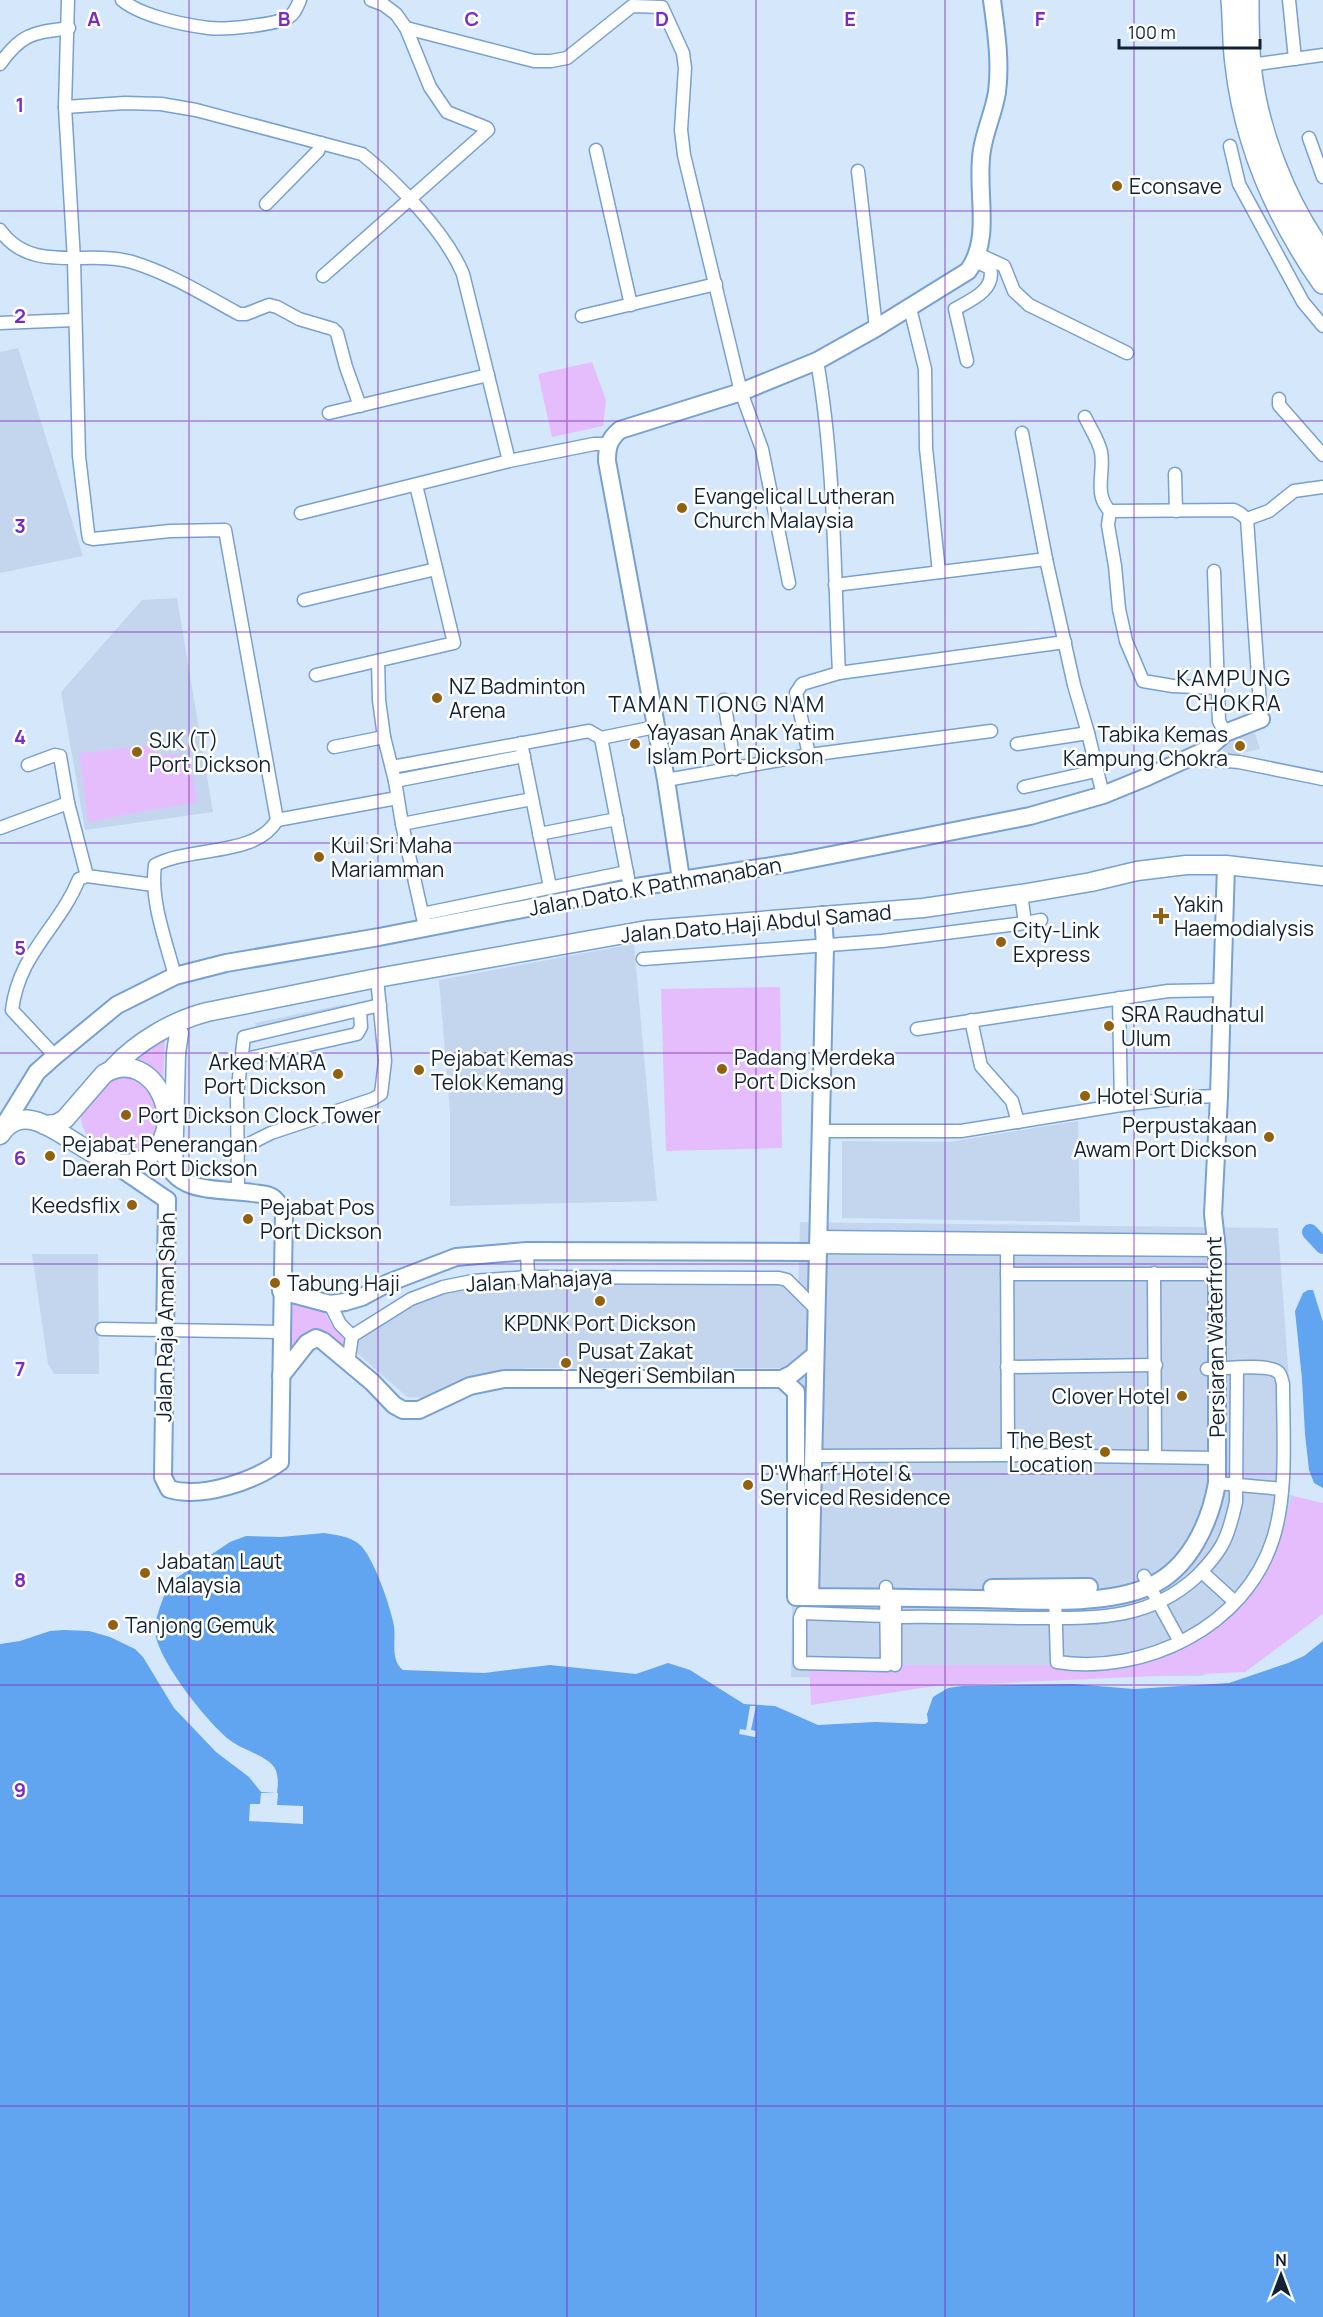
<svg xmlns="http://www.w3.org/2000/svg" width="1323" height="2317" font-family="Manrope,sans-serif">
<style>
.built{fill:#c4d6ed}
.green{fill:#e5bdfd}
.water{fill:#61a4f0}
.pier{fill:#d5e7fb}
.lines{fill:none;stroke-linecap:round;stroke-linejoin:round}
.river{stroke:#61a4f0;stroke-width:16}
.street-casing{stroke:#78a0d0;stroke-width:15}
.secondary-casing{stroke:#78a0d0;stroke-width:20}
.primary-casing{stroke:#78a0d0;stroke-width:21}
.highway-casing{stroke:#78a0d0;stroke-width:24}
.street{stroke:#fff;stroke-width:12}
.secondary{stroke:#fff;stroke-width:16}
.primary{stroke:#fff;stroke-width:18}
.highway{stroke:#fff;stroke-width:21}
.grid{fill:none;stroke:#7b2cbf;stroke-width:1.5;stroke-opacity:0.55}
.poi-dot{fill:#926110;stroke:#fff;stroke-width:2}
.labels{text-anchor:middle;dominant-baseline:central;stroke-width:5;stroke-linejoin:round;paint-order:stroke}
.poi-label{font-size:21px;fill:#122235;stroke:#fff;text-anchor:start}
.street-label{font-size:21px;fill:#122235;stroke:#fff}
.neighbourhood-label{font-size:22px;letter-spacing:1.5px;fill:#122235;stroke:#fff}
.grid-label{font-size:20px;text-anchor:middle;font-weight:bold;fill:#7b2cbf;stroke:#fff;stroke-width:5;stroke-linejoin:round;paint-order:stroke}
</style>
<rect width="100%" height="100%" fill="#d5e7fb"/>
<g class="built">
<polygon points="18,348 83,556 0,573 0,352"/>
<polygon points="177,598 213,812 85,830 61,692 142,600"/>
<polygon points="1255,733 1260,749 1225,757 1221,742"/>
<polygon points="634,944 657,1201 450,1206 450,1112 439,980"/>
<polygon points="346,1004 347,1010 256,1029 255,1023"/>
<polygon points="1078,1121 1080,1222 842,1218 842,1141 949,1142"/>
<polygon points="800,1222 1278,1228 1289,1380 1288,1494 1323,1507 1285,1641 1202,1676 791,1677 797,1360 789,1368 528,1368 492,1373 463,1380 426,1398 407,1397 356,1352 355,1340 407,1306 446,1290 496,1281 785,1281 798,1300"/>
<polygon points="32,1254 98,1254 99,1374 54,1374 48,1364"/>
</g>
<g class="green">
<polygon points="592,362 606,400 603,426 552,437 538,374"/>
<polygon points="151,745 157,754 189,755 197,802 88,822 79,753"/>
<polygon points="780,987 782,1148 666,1151 661,989"/>
<polygon points="165,1037 163,1084 128,1061"/>
<path d="M116,1076L143,1080L160,1103L159,1128L151,1146L127,1158C104,1151 80,1141 81,1113Z"/>
<polygon points="293,1301 319,1308 324,1311 333,1328 341,1335 347,1344 345,1350 330,1342 290,1356"/>
<polygon points="1293,1496 1323,1503 1323,1614 1245,1672 935,1686 811,1705 809,1665 1103,1665 1215,1625 1236,1610 1266,1570"/>
</g>
<g class="water">
<polygon points="1308,1290 1313,1290 1323,1322 1323,1488 1314,1483 1309,1470 1305,1434 1302,1379 1295,1311 1303,1293"/>
<path d="M324,1533C336,1535 349,1536 359,1544C373,1555 391,1608 394,1626C396,1641 390,1660 403,1670L484,1673L550,1665L636,1674L668,1663L690,1670L744,1704L775,1706L818,1725L875,1722L925,1724L928,1722L927,1714L933,1697L948,1688L962,1686L1073,1684L1134,1689L1229,1683L1288,1663L1304,1656L1323,1641V2317H0V1644L20,1641L50,1631L64,1630L89,1631L110,1637L135,1649L143,1657L174,1708L216,1752L249,1777L261,1792L277,1793C278,1786 279,1774 274,1767C265,1755 243,1750 231,1741C209,1725 154,1656 155,1629C155,1617 164,1597 168,1585L172,1581L230,1542L246,1536L281,1537Z"/>
</g>
<g class="pier">
<polygon points="750,1706 756,1706 751,1730 756,1731 755,1737 739,1734 740,1729 746,1730"/>
<polygon points="261,1793 278,1793 277,1805 303,1806 303,1824 249,1821 250,1804 260,1804"/>
</g>
<g class="lines">
<polyline class="river" points="1310,1232 1323,1246"/>
<g class="street-casing">
<g id="street">
<path d="M68,0L65,107L74,260L79,456L88,533L89,538L93,539L170,531L225,530L277,820C256,857 190,846 155,865C150,901 166,941 175,976"/>
<path d="M122,0C141,16 184,25 209,28C224,30 273,25 287,18C294,15 297,7 300,0"/>
<polyline points="1289,0 1295,59"/>
<polyline points="406,28 534,61 551,61 567,58 632,6 662,7 683,53 685,68 681,130 684,155 741,392 762,449 789,583"/>
<path d="M0,64C22,33 33,33 69,28"/>
<polyline points="1250,65 1323,55"/>
<path d="M65,107L125,103L161,104L196,110L362,154C397,182 446,233 463,274L509,461"/>
<polyline points="1309,138 1323,177"/>
<polyline points="1230,146 1239,184 1303,302 1323,326"/>
<polyline points="596,150 631,305"/>
<polyline points="858,171 876,328"/>
<polyline points="266,204 318,151 321,143"/>
<path d="M0,230C32,275 87,249 132,262C171,274 204,295 239,314H246L269,305L277,307L299,319L333,329L337,333L346,367L360,406"/>
<polyline points="978,254 1004,266 1014,291 1029,305 1127,353"/>
<polyline points="323,276 488,130 487,128 447,112 430,87 406,28 396,14 384,5 371,0"/>
<polyline points="910,308 925,369 926,448 939,572"/>
<polyline points="582,316 716,284"/>
<polyline points="0,323 74,320"/>
<path d="M817,361C835,463 834,569 839,673"/>
<path d="M967,361L955,309C971,300 996,290 990,268L975,261"/>
<polyline points="1279,399 1279,405 1323,455"/>
<polyline points="329,413 488,375"/>
<path d="M1085,417C1090,428 1099,441 1101,452C1105,472 1093,494 1110,511L1108,525L1115,566L1119,609L1126,641L1143,681L1173,686L1218,688"/>
<polyline points="1022,433 1046,559 1074,685 1088,733 1103,795"/>
<polyline points="1175,474 1176,511"/>
<polyline points="1110,511 1234,510 1241,514 1247,519 1261,719"/>
<polyline points="301,513 509,461 594,444 608,444"/>
<polyline points="1247,519 1269,511 1294,491 1323,487"/>
<polyline points="1214,571 1219,721 1225,733"/>
<polyline points="835,585 1046,559"/>
<polyline points="304,600 436,569"/>
<polyline points="378,661 379,700 384,737 395,781 402,824 425,927"/>
<polyline points="316,675 454,643 416,485"/>
<polyline points="724,700 735,769"/>
<polyline points="601,738 628,878"/>
<polyline points="521,743 550,887"/>
<polyline points="1017,744 1088,733"/>
<polyline points="334,747 384,737"/>
<polyline points="809,755 796,693 802,684 839,673 1065,642"/>
<polyline points="1191,758 1239,762 1323,779"/>
<polyline points="28,765 55,755 60,756 68,803 87,876 154,885"/>
<polyline points="392,767 589,731 601,738 655,727"/>
<polyline points="666,780 809,755 991,731"/>
<polyline points="395,781 524,756"/>
<polyline points="1024,787 1096,771"/>
<polyline points="277,820 397,798"/>
<polyline points="402,824 532,799"/>
<polyline points="0,828 68,803"/>
<polyline points="539,834 617,819"/>
<polyline points="422,914 627,872"/>
<polyline points="1025,923 1041,920"/>
<polyline points="643,959 882,941 1025,923 1021,894"/>
<polyline points="1119,998 1121,1105"/>
<polyline points="971,1020 981,1066 1012,1101 1018,1122"/>
<polyline points="917,1029 1168,991 1222,990"/>
<path d="M55,1056L12,1010C19,953 59,928 79,879L87,876"/>
<polyline points="241,1060 357,1034 361,1027 360,1010"/>
<polyline points="820,1131 961,1131 1121,1105 1190,1097 1219,1096"/>
<polyline points="239,1149 271,1133 373,1099 381,1094 385,1061 377,978"/>
<polyline points="238,1190 237,1094 244,1037 380,1005"/>
<polyline points="818,1237 1216,1241"/>
<polyline points="1007,1240 1008,1455"/>
<polyline points="818,1247 1217,1250"/>
<polyline points="527,1251 528,1277"/>
<polyline points="1154,1273 1155,1455"/>
<polyline points="1007,1274 1206,1274"/>
<polyline points="330,1304 340,1324 352,1336"/>
<polyline points="102,1329 281,1332"/>
<polyline points="348,1364 352,1336 411,1299 443,1287 473,1281 528,1277 779,1278 787,1280 816,1309"/>
<polyline points="1007,1367 1156,1365"/>
<polyline points="813,1456 1008,1455 1216,1458"/>
<polyline points="1217,1483 1282,1489"/>
<polyline points="1202,1572 1235,1602"/>
<polyline points="1144,1576 1180,1642"/>
<polyline points="886,1587 887,1665 800,1663 800,1618 802,1613 886,1616"/>
<path d="M1055,1595L1057,1662C1145,1675 1245,1627 1273,1539C1288,1492 1283,1434 1283,1384C1282,1380 1281,1374 1278,1372C1267,1363 1222,1369 1207,1369"/>
<path d="M896,1617C941,1616 987,1618 1033,1618C1093,1618 1148,1621 1196,1577C1206,1567 1218,1554 1224,1541C1230,1529 1233,1515 1236,1502L1237,1368"/>
<polyline points="895,1665 895,1597"/>
</g>
</g>
<g class="secondary-casing">
<g id="secondary">
<path d="M681,879L666,780L607,461C607,447 609,439 620,430L741,392L817,361L876,328L968,271C993,237 975,190 982,150C985,130 994,112 997,92C1001,62 996,30 992,0"/>
<polyline points="0,1132 37,1072 55,1056 117,1005 175,976 226,963 379,937 630,888 791,863 1030,816 1103,795 1147,777 1206,750 1225,733 1261,719"/>
<path d="M166,1159C177,1196 224,1188 253,1193C259,1194 267,1194 272,1197C277,1200 281,1207 284,1212L280,1462C254,1481 202,1499 169,1489L163,1477L167,1200"/>
<polyline points="113,1163 167,1200"/>
<polyline points="281,1291 330,1304 345,1302 362,1297 388,1283 456,1257 527,1251 818,1252"/>
<polyline points="281,1376 307,1343 316,1338 323,1341 372,1382 394,1405 403,1410 419,1410 470,1386 504,1379 782,1379 792,1374 815,1355"/>
<path d="M782,1379L796,1392V1597C856,1597 917,1598 978,1599C1028,1600 1104,1607 1150,1586C1189,1569 1210,1523 1217,1483V1250L1213,1214L1219,1096L1226,865"/>
<polyline points="992,1588 1089,1587"/>
<polyline points="810,1597 825,946 823,915"/>
</g>
</g>
<g class="primary-casing">
<g id="primary">
<path d="M113,1068C137,1042 172,1021 207,1012L377,978L647,930L923,908L1021,894L1091,882L1137,871L1186,865H1226L1323,876"/>
<path d="M0,1135C36,1082 93,1184 142,1160C195,1134 154,1043 104,1074L65,1119L56,1124L44,1125"/>
<polyline points="173,1171 176,1053 179,1033"/>
</g>
</g>
<g class="highway-casing">
<g id="highway">
<path d="M1232,0C1234,21 1233,43 1236,64C1245,145 1277,217 1323,283"/>
<path d="M1248,0C1248,21 1248,43 1250,64C1256,128 1285,203 1323,254"/>
</g>
</g>
<use href="#street" class="street"/>
<use href="#secondary" class="secondary"/>
<use href="#primary" class="primary"/>
<use href="#highway" class="highway"/>
</g>
<path class="grid" d="M189,0V2317M378,0V2317M567,0V2317M756,0V2317M945,0V2317M1134,0V2317M0,211H1323M0,421H1323M0,632H1323M0,843H1323M0,1053H1323M0,1264H1323M0,1474H1323M0,1685H1323M0,1896H1323M0,2106H1323"/>
<g class="poi-dot">
<circle cx="1117" cy="186" r="6"/>
<circle cx="682" cy="508" r="6"/>
<circle cx="437" cy="698" r="6"/>
<circle cx="635" cy="744" r="6"/>
<circle cx="1240" cy="746" r="6"/>
<circle cx="137" cy="752" r="6"/>
<circle cx="319" cy="857" r="6"/>
<path d="M1158 907h6v6h6v6h-6v6h-6v-6h-6v-6h6z"/>
<circle cx="1001" cy="942" r="6"/>
<circle cx="1109" cy="1026" r="6"/>
<circle cx="722" cy="1069" r="6"/>
<circle cx="419" cy="1070" r="6"/>
<circle cx="338" cy="1074" r="6"/>
<circle cx="1085" cy="1096" r="6"/>
<circle cx="126" cy="1115" r="6"/>
<circle cx="1269" cy="1137" r="6"/>
<circle cx="50" cy="1156" r="6"/>
<circle cx="132" cy="1205" r="6"/>
<circle cx="248" cy="1219" r="6"/>
<circle cx="275" cy="1283" r="6"/>
<circle cx="600" cy="1301" r="6"/>
<circle cx="566" cy="1363" r="6"/>
<circle cx="1182" cy="1396" r="6"/>
<circle cx="1105" cy="1452" r="6"/>
<circle cx="748" cy="1485" r="6"/>
<circle cx="145" cy="1573" r="6"/>
<circle cx="113" cy="1625" r="6"/>
</g>
<g class="labels">
<g class="poi-label">
<text x="1129" y="186">Econsave</text>
<text x="694" y="496">Evangelical Lutheran<tspan x="694" dy="24">Church Malaysia</tspan></text>
<text x="449" y="686">NZ Badminton<tspan x="449" dy="24">Arena</tspan></text>
<text x="647" y="732">Yayasan Anak Yatim<tspan x="647" dy="24">Islam Port Dickson</tspan></text>
<text x="1228" y="734" text-anchor="end">Tabika Kemas<tspan x="1228" dy="24">Kampung Chokra</tspan></text>
<text x="149" y="740">SJK (T)<tspan x="149" dy="24">Port Dickson</tspan></text>
<text x="331" y="845">Kuil Sri Maha<tspan x="331" dy="24">Mariamman</tspan></text>
<text x="1174" y="904">Yakin<tspan x="1174" dy="24">Haemodialysis</tspan></text>
<text x="1013" y="930">City-Link<tspan x="1013" dy="24">Express</tspan></text>
<text x="1121" y="1014">SRA Raudhatul<tspan x="1121" dy="24">Ulum</tspan></text>
<text x="734" y="1057">Padang Merdeka<tspan x="734" dy="24">Port Dickson</tspan></text>
<text x="431" y="1058">Pejabat Kemas<tspan x="431" dy="24">Telok Kemang</tspan></text>
<text x="326" y="1062" text-anchor="end">Arked MARA<tspan x="326" dy="24">Port Dickson</tspan></text>
<text x="1097" y="1096">Hotel Suria</text>
<text x="138" y="1115">Port Dickson Clock Tower</text>
<text x="1257" y="1125" text-anchor="end">Perpustakaan<tspan x="1257" dy="24">Awam Port Dickson</tspan></text>
<text x="62" y="1144">Pejabat Penerangan<tspan x="62" dy="24">Daerah Port Dickson</tspan></text>
<text x="120" y="1205" text-anchor="end">Keedsflix</text>
<text x="260" y="1207">Pejabat Pos<tspan x="260" dy="24">Port Dickson</tspan></text>
<text x="287" y="1283">Tabung Haji</text>
<text x="600" y="1323" text-anchor="middle">KPDNK Port Dickson</text>
<text x="578" y="1351">Pusat Zakat<tspan x="578" dy="24">Negeri Sembilan</tspan></text>
<text x="1170" y="1396" text-anchor="end">Clover Hotel</text>
<text x="1093" y="1440" text-anchor="end">The Best<tspan x="1093" dy="24">Location</tspan></text>
<text x="760" y="1473">D'Wharf Hotel &amp;<tspan x="760" dy="24">Serviced Residence</tspan></text>
<text x="157" y="1561">Jabatan Laut<tspan x="157" dy="24">Malaysia</tspan></text>
<text x="125" y="1625">Tanjong Gemuk</text>
</g>
<g class="street-label">
<text transform="translate(655 886) rotate(-10)">Jalan Dato K Pathmanaban</text>
<text transform="translate(756 923) rotate(-5)">Jalan Dato Haji Abdul Samad</text>
<text transform="translate(539 1280) rotate(-3)">Jalan Mahajaya</text>
<text transform="translate(165 1317) rotate(-89)">Jalan Raja Aman Shah</text>
<text transform="translate(1215 1337) rotate(-91)">Persiaran Waterfront</text>
</g>
<g class="neighbourhood-label">
<text x="1234" y="678">KAMPUNG<tspan x="1234" dy="25">CHOKRA</tspan></text>
<text x="717" y="704">TAMAN TIONG NAM</text>
</g>
</g>
<g class="grid-label">
<text x="94" y="26">A</text>
<text x="284" y="26">B</text>
<text x="472" y="26">C</text>
<text x="662" y="26">D</text>
<text x="850" y="26">E</text>
<text x="1040" y="26">F</text>
<text x="20" y="112">1</text>
<text x="20" y="323">2</text>
<text x="20" y="533">3</text>
<text x="20" y="744">4</text>
<text x="20" y="955">5</text>
<text x="20" y="1165">6</text>
<text x="20" y="1376">7</text>
<text x="20" y="1587">8</text>
<text x="20" y="1797">9</text>
</g>
<g transform="translate(1281 2275)" stroke="#ffffff" stroke-width="4.5" paint-order="stroke">
<path d="M0-4.5L10 22L0 15L-10 22Z" fill="#122235"/>
<text y="-9" font-size="16" font-weight="bold" text-anchor="middle" fill="#122235">N</text>
</g>
<path d="M1119 39v9h141v-9" fill="none" stroke="#122235" stroke-width="3"/>
<text x="1128" y="39" font-size="18" fill="#122235" stroke="#ffffff" stroke-width="4.5" paint-order="stroke">100 m</text>
</svg>
